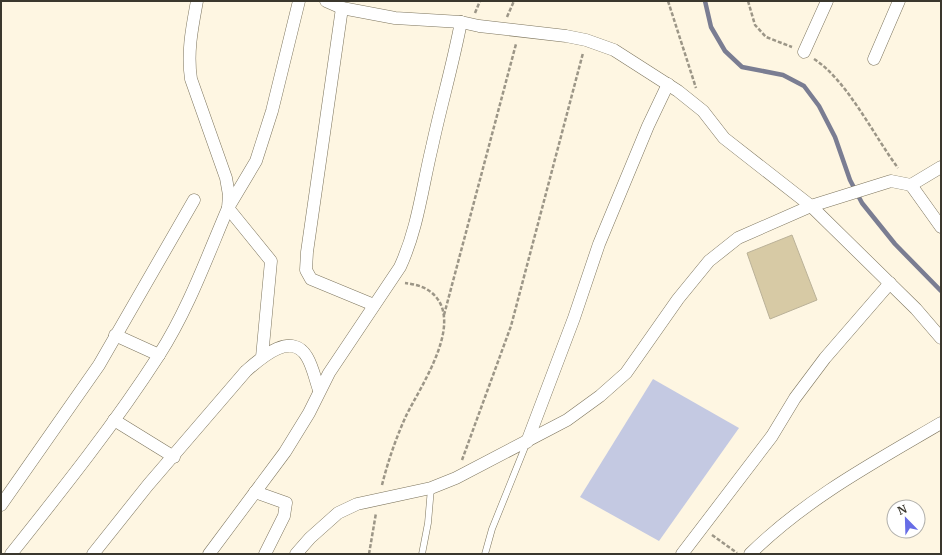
<svg xmlns="http://www.w3.org/2000/svg" width="942" height="555" font-family="Merriweather,serif">
<style>
.green{fill:#c4c9e2}
.lines{fill:none;stroke-linecap:round;stroke-linejoin:round}
.stream{stroke:#7a7d92;stroke-width:4.5}
.building{fill:#d7caa5;stroke:#bab198}
.lane-casing{stroke:#7d755e;stroke-width:7}
.street-casing{stroke:#7d755e;stroke-width:13}
.path{stroke:#9c9687;stroke-width:2.5;stroke-dasharray:4 2;stroke-linecap:butt}
.lane{stroke:#fff;stroke-width:6}
.street{stroke:#fff;stroke-width:12}
</style>
<rect width="100%" height="100%" fill="#fef6e2"/>
<polygon class="green" points="653,379 739,428 659,541 580,497"/>
<g class="lines">
<polyline class="stream" points="705,1 711,27 725,51 742,67 783,75 804,86 819,106 835,137 850,180 862,203 895,244 941,291"/>
</g>
<polygon class="building" points="792,235 817,300 770,319 747,253"/>
<g class="lines">
<g class="lane-casing">
<g id="lane">
<polyline points="422,554 428,523 431,488"/>
<polyline points="485,554 492,529 527,442"/>
</g>
</g>
<g class="street-casing">
<g id="street">
<polyline points="326,1 342,8 395,18 461,22 479,26 566,36 586,40 614,50 678,91 703,111 724,138 811,206 916,309 941,338"/>
<polyline points="342,8 307,252 306,270 311,279 374,305"/>
<polyline points="804,52 827,1"/>
<polyline points="874,59 899,1"/>
<polyline points="911,185 941,227"/>
<polyline points="115,335 159,355"/>
<polyline points="262,357 271,261 228,208 256,161 272,111 299,1"/>
<polyline points="114,420 174,457"/>
<polyline points="527,442 574,318 599,244 648,126 668,84"/>
<polyline points="255,492 286,503 284,516 265,554"/>
<polyline points="1,505 99,365 194,200"/>
<path d="M11,554C62,490 114,425 159,355C188,310 207,257 228,208L229,195L226,178L191,79C187,52 192,28 197,1"/>
<path d="M93,554L148,485L246,371C260,359 291,330 307,357C313,367 315,379 319,390"/>
<path d="M209,554L285,452L309,413L329,373L400,267C418,228 422,188 432,147C441,105 453,64 461,22"/>
<polyline points="296,554 310,538 338,513 357,504 431,488 456,478 567,420 600,396 626,373 678,299 709,261 738,238 811,206 891,181 911,185 941,167"/>
<polyline points="682,554 772,436 795,398 825,358 890,283"/>
<path d="M750,554C807,498 873,463 941,423"/>
</g>
</g>
<g class="path">
<polyline points="668,1 696,88"/>
<polyline points="748,1 755,25 766,37 792,47"/>
<polyline points="475,13 480,1"/>
<polyline points="507,17 514,1"/>
<path d="M814,59C847,80 874,136 898,168"/>
<polyline points="444,315 516,44"/>
<polyline points="462,460 511,326 583,53"/>
<path d="M382,485C388,461 396,438 406,416C421,385 469,317 428,290C422,286 413,284 405,283"/>
<polyline points="712,535 737,553"/>
<polyline points="369,554 376,513"/>
</g>
<use href="#lane" class="lane"/>
<use href="#street" class="street"/>
</g>
<rect width="942" height="555" fill="none" stroke="#3a372d" stroke-width="4"/>
<g transform="translate(906 519) rotate(337)"><circle r="19" fill="#ffffff" stroke="#b0afab"/>
<path d="M0-3L7 15L0 10L-7 15Z" fill="#676de6"/>
<text y="-6" font-size="11" font-weight="bold" text-anchor="middle" fill="#3a372d">N</text>
</g>
</svg>
